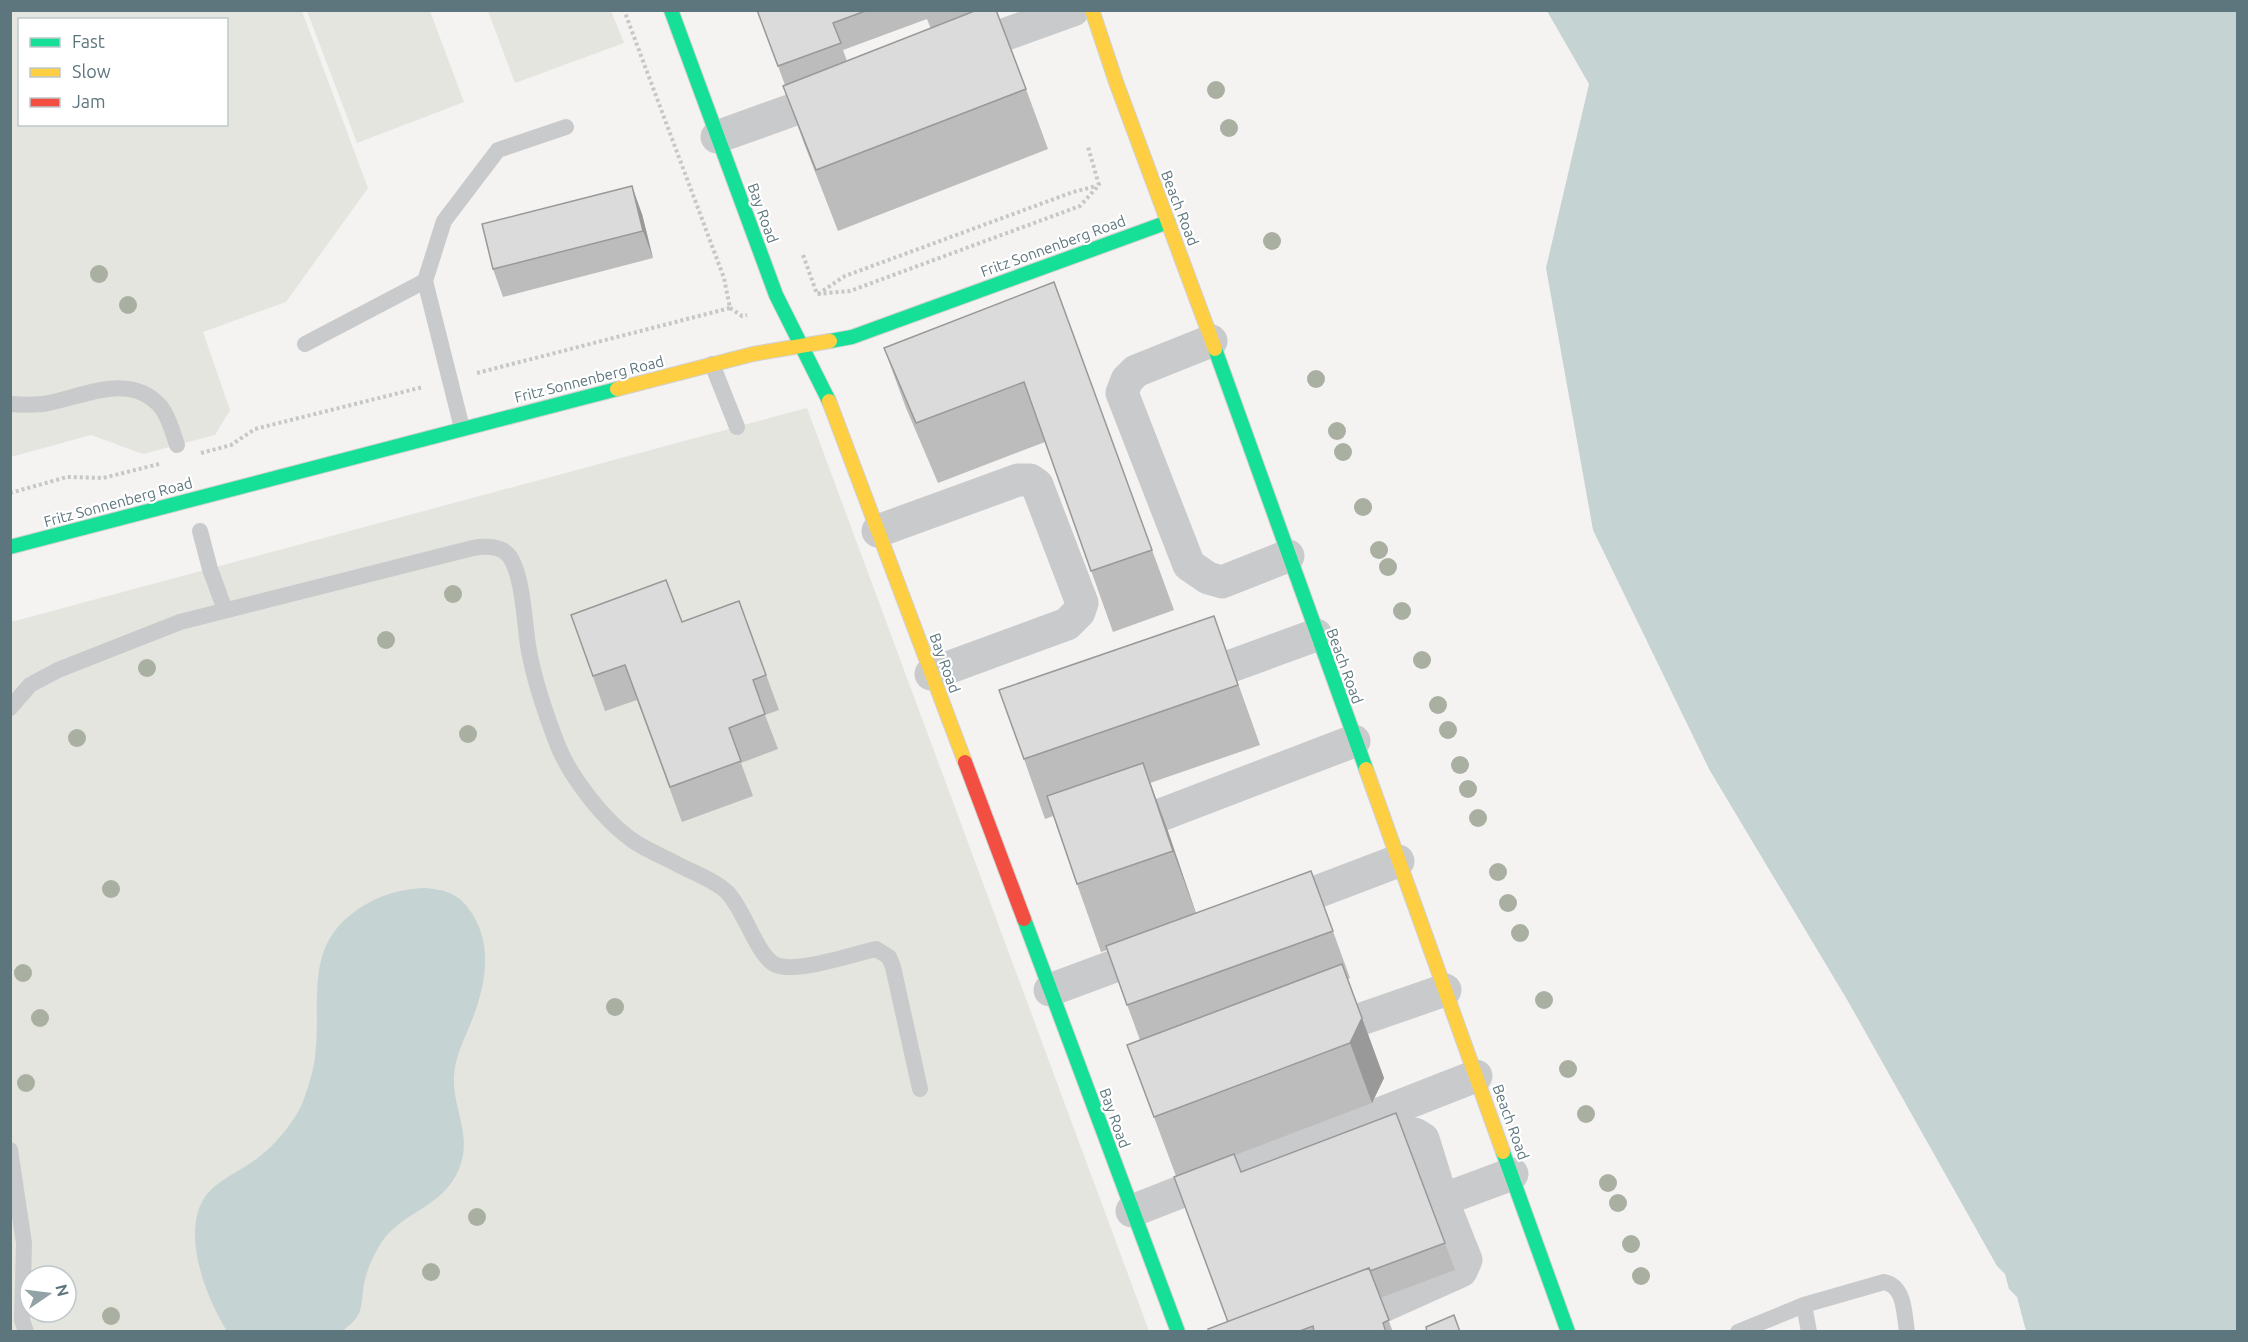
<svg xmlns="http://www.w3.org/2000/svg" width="2248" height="1342" font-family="Ubuntu,sans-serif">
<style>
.green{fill:#e3e5de;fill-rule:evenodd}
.water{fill:#c6d3d3}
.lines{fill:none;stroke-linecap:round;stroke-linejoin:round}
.fast-casing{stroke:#d0d1d1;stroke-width:16}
.slow-casing{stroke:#d0d1d1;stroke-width:16}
.jam-casing{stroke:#d0d1d1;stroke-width:16}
.path{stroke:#c6c8c7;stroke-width:4;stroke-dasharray:3 3;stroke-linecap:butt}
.lane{stroke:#c9cacb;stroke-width:16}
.street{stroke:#c9cacb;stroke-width:33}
.fast{stroke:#16e098;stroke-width:14}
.slow{stroke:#ffcf43;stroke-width:14}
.jam{stroke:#f24e42;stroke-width:14}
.tree{fill:#a9b0a2}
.wall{fill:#bbbcbb;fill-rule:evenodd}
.shaded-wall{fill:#999}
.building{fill:#dadbda;stroke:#999;stroke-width:1.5}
.labels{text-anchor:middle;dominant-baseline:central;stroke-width:4.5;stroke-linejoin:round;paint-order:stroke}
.street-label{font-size:15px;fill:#5d767d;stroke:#fff}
</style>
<rect width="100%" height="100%" fill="#f4f3f1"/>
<g class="green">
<path d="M11,11H302L368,188L286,302L203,332L230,410L215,435L143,454L91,435L11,457ZM20,20H226V124H20Z"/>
<polygon points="307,11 430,11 464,102 357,143"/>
<polygon points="488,11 611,11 624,43 515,83"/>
<path d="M807,408L1149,1331L11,1332V622ZM30,1276H66V1312H30Z"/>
</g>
<g class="water">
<polygon points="1547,11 2237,11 2237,1331 2026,1331 2017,1297 2009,1289 2005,1274 1997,1266 1849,1003 1709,769 1593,530 1546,268 1589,84"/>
<path d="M425,888C448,890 461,895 473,915C493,948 485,986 472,1020C465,1038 455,1056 454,1076C452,1108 473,1135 459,1169C443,1208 402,1211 381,1243C373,1256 367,1269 364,1284C362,1294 363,1306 358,1315C355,1321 348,1326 343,1331H227C206,1298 179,1230 207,1194C221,1178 243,1170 259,1157C275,1145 294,1122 302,1104C309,1086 315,1066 316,1047C320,994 306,945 357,910C378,895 400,889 425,888Z"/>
</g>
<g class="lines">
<g class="fast-casing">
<g id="fast">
<polyline points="671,10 776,295 829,401"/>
<polyline points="830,341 852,337 1168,222"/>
<polyline points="1215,349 1366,769"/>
<polyline points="10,547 617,389"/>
<polyline points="1024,919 1178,1332"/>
<polyline points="1503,1152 1568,1332"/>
</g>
</g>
<g class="slow-casing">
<g id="slow">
<polyline points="1092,10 1116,82 1215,349"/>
<polyline points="617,389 753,354 830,341"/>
<polyline points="829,401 965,762"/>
<polyline points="1366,769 1503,1152"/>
</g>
</g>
<g class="jam-casing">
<polyline id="jam" points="965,762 1024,919"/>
</g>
<g class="path">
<polyline points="803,255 817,294 850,291 1080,206 1099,185 1088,147"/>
<polyline points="818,294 845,276 1073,192 1096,186"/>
<polyline points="730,308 742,316 747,315"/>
<polyline points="477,373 730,308 724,278 624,10"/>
<polyline points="201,453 231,445 255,429 423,387"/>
<polyline points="10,493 67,477 103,478 159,464"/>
</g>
<g class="lane">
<polyline points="305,344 425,281"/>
<polyline points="712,364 737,427"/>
<path d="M10,404C21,405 32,405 43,404C82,398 129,370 161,407C169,417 173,433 177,445"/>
<polyline points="462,428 425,281 444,221 498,150 566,127"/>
<polyline points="200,531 210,569 225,610"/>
<path d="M10,708L30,685L58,670L180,622L473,548C485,546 502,545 510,557C524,579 524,625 529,651C535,684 546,715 558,746C571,778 606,823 635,842C647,850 662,856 675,863C691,872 713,879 727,892C744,909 756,953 774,964C793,975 853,954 876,949L889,957L893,967L920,1089"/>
<polyline points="10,1150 24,1243 22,1320 26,1332"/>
<polyline points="1804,1305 1809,1332"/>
<path d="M1738,1332L1804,1305L1884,1282C1905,1286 1904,1313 1907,1332"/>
</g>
<g class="street">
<polyline points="962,50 1073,10"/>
<polyline points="717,137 834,95"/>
<polyline points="1211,341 1136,371 1127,380 1122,393 1189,565 1208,578 1222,582 1288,556"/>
<polyline points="878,531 1018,480 1030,480 1037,485 1082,603 1079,612 1067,624 931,674"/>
<polyline points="1190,681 1316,635"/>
<polyline points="1158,816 1354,741"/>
<polyline points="1277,907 1398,861"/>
<polyline points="1050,990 1155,951"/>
<polyline points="1321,1033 1445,990"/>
<polyline points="1364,1150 1415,1134 1423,1139 1442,1200 1512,1174"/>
<polyline points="1132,1211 1476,1076"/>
<polyline points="1317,1332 1383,1306 1461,1271 1466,1260 1442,1200"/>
</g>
<use href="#fast" class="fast"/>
<use href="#slow" class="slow"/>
<use href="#jam" class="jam"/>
</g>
<g class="tree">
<circle cx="1216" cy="90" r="9"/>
<circle cx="1229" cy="128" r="9"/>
<circle cx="1272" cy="241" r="9"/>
<circle cx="99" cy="274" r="9"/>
<circle cx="128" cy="305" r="9"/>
<circle cx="1316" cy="379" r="9"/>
<circle cx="1337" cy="431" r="9"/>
<circle cx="1343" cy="452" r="9"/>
<circle cx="1363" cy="507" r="9"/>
<circle cx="1379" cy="550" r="9"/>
<circle cx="1388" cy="567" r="9"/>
<circle cx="453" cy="594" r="9"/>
<circle cx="1402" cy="611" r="9"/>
<circle cx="386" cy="640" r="9"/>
<circle cx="1422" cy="660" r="9"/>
<circle cx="147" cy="668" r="9"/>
<circle cx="1438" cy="705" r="9"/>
<circle cx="1448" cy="730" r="9"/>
<circle cx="468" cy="734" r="9"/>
<circle cx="77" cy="738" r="9"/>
<circle cx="1460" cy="765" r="9"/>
<circle cx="1468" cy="789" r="9"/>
<circle cx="1478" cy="818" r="9"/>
<circle cx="1498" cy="872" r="9"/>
<circle cx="111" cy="889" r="9"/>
<circle cx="1508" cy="903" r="9"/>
<circle cx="1520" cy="933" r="9"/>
<circle cx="23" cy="973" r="9"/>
<circle cx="1544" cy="1000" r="9"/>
<circle cx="615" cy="1007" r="9"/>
<circle cx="40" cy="1018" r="9"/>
<circle cx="1568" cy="1069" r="9"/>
<circle cx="26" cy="1083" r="9"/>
<circle cx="1586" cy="1114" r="9"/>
<circle cx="1608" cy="1183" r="9"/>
<circle cx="1618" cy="1203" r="9"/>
<circle cx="477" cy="1217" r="9"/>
<circle cx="1631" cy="1244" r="9"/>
<circle cx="431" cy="1272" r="9"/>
<circle cx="1641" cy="1276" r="9"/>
<circle cx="111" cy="1316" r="9"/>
</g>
<g class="wall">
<path d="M757,10H996L1026,89L1048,149L838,231L805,146L783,86L785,85ZM927,19L931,29L847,61L843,50Z"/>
<polygon points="642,214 653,258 503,297 493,269"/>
<polygon points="1054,282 1174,610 1113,632 1045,442 938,483 906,408 884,348"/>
<polygon points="739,601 779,710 765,715 778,749 741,763 753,796 682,822 637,700 605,711 571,615 682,622"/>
<polygon points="1214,616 1260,745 1150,783 1196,913 1311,871 1350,978 1348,979 1384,1078 1372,1103 1235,1155 1241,1172 1396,1113 1455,1270 1380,1298 1393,1332 1208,1332 1228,1322 1176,1176 1127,1045 1140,1040 1107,950 1101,952 1053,816 1045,819 1024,759"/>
</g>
<g class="shaded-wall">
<polygon points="632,186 642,214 653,258 643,231"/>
<polygon points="1143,763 1168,831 1198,919 1173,851"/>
<polygon points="1362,1018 1384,1078 1372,1103 1350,1043"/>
</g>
<g class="building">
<polygon points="757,10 868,10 833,23 841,43 778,66"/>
<polygon points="977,10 996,10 1026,89 816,170 783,86"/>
<polygon points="632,186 643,231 493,269 482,224"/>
<polygon points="1054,282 1152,550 1091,571 1024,382 916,423 884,348"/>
<polygon points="666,580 682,622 739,601 766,675 753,680 765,714 729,728 741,761 670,787 625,665 593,676 571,615"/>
<polygon points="1214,616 1238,685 1024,759 999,690"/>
<polygon points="1143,763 1173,851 1077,884 1047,796"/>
<polygon points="1311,871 1333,931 1127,1005 1106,946"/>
<polygon points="1342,964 1362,1018 1350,1043 1154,1117 1127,1045"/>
<polygon points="1396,1113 1445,1243 1370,1271 1369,1268 1228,1322 1174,1177 1234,1154 1241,1172"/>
<polygon points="1369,1268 1389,1320 1383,1323 1386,1332 1314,1332 1313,1326 1297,1332 1208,1332 1208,1329"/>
<polygon points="1454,1315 1460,1332 1427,1332 1426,1327"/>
</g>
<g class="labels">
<g class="street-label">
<text transform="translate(1180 208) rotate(69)">Beach Road</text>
<text transform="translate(763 213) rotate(70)">Bay Road</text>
<text transform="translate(1053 246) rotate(-20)">Fritz Sonnenberg Road</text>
<text transform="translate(589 379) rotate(-14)">Fritz Sonnenberg Road</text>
<text transform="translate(118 502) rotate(-15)">Fritz Sonnenberg Road</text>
<text transform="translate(945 663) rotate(70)">Bay Road</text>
<text transform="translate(1345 666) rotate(70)">Beach Road</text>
<text transform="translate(1115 1118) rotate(70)">Bay Road</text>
<text transform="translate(1511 1122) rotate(70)">Beach Road</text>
</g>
</g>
<rect width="2248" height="1342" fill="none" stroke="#5d767d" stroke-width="24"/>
<rect x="18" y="18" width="210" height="108" fill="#ffffff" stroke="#bec8cb" stroke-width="1.5"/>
<rect x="30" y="38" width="30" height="9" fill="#16e098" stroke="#bec8cb" stroke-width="1.5"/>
<text x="72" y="48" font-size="18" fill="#5d767d">Fast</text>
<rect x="30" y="68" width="30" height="9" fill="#ffcf43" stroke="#bec8cb" stroke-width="1.5"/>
<text x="72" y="78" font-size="18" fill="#5d767d">Slow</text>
<rect x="30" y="98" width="30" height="9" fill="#f24e42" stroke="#bec8cb" stroke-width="1.5"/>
<text x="72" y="108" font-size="18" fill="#5d767d">Jam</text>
<g transform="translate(48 1294) rotate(76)"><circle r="28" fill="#ffffff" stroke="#bec8cb" stroke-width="1.5"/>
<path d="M0-4.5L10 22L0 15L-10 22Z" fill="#92a2a6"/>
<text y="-9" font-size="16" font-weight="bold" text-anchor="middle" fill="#5d767d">N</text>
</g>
</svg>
